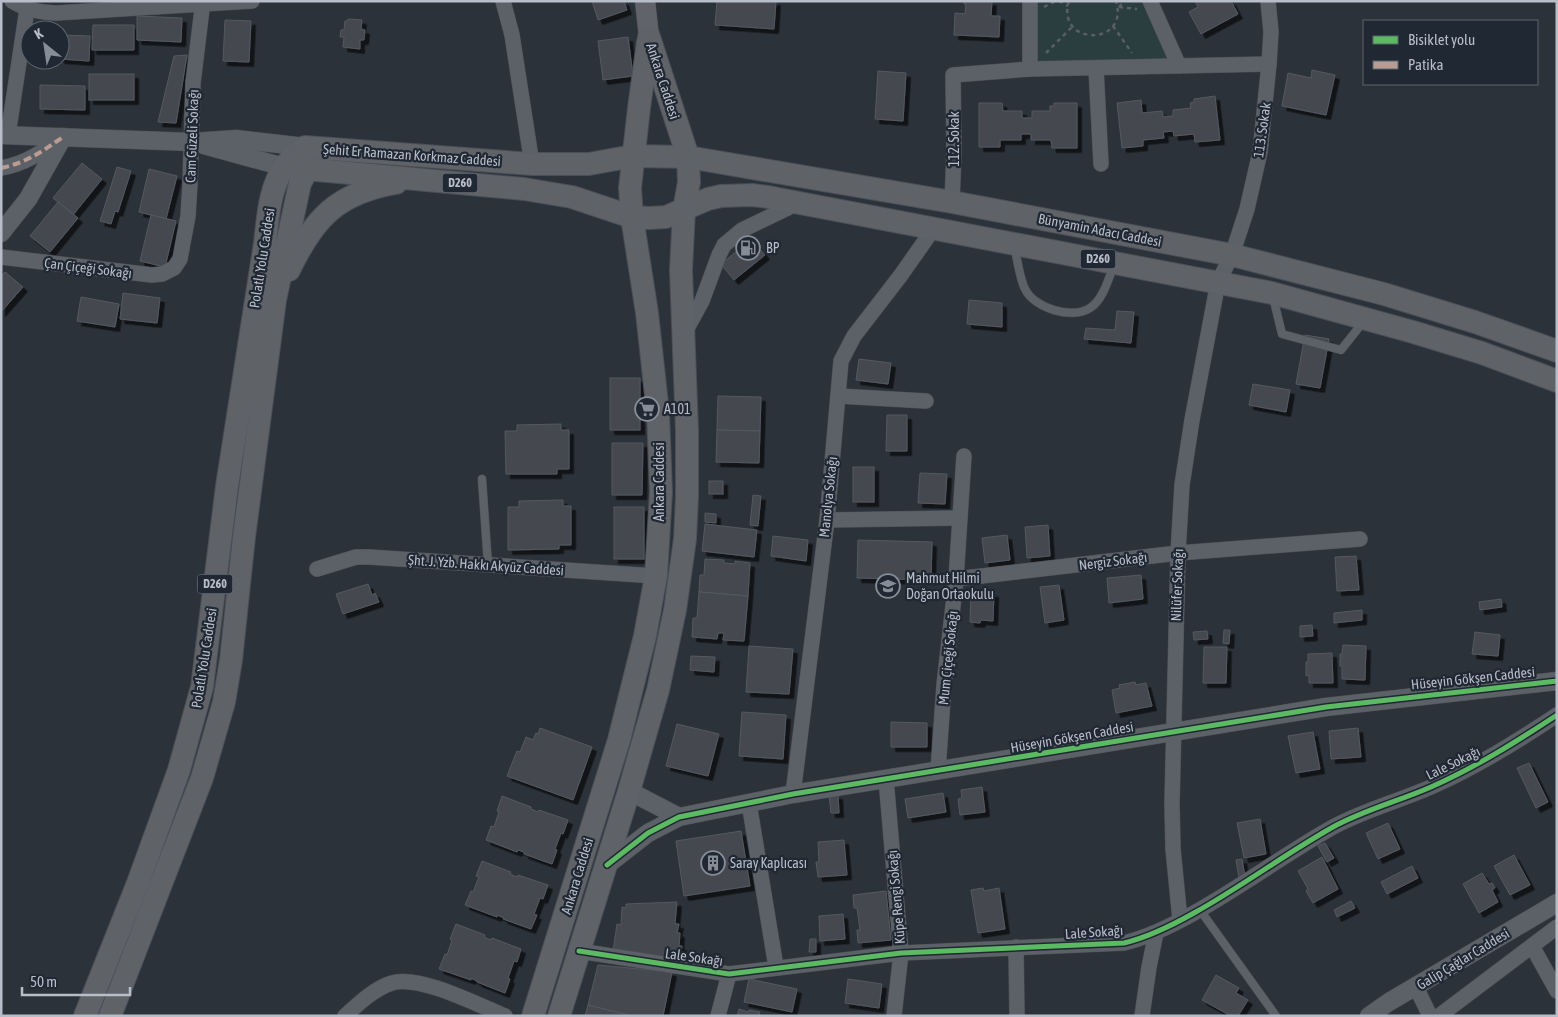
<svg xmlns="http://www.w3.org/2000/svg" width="1558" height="1017" font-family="'Asap Condensed',sans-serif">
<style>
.green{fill:#2a3d3f}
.building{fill:#44494f;stroke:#545961;filter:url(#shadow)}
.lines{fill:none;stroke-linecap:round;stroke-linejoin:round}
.service-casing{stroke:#4a4e54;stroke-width:9}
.minor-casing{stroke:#4a4e54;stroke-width:16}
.tertiary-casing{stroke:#4a4e54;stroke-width:19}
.secondary-casing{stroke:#4a4e54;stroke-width:21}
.primary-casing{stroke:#4a4e56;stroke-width:24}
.path{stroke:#5a5f64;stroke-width:2.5;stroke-dasharray:4 4;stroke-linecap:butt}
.service{stroke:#5c6067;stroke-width:8}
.minor{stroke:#5c6067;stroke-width:15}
.tertiary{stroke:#5c6067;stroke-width:18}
.secondary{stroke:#60646a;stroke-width:20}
.primary{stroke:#5f6368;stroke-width:22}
.quiet{stroke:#b99d93;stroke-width:4;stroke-dasharray:8 4;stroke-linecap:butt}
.cycleway-casing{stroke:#202833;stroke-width:8}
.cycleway{stroke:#5cba63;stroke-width:5}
.labels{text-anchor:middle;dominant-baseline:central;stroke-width:4.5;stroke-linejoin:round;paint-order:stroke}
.shield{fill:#202833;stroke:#8a919c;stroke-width:1}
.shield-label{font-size:12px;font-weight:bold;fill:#b7bec9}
.street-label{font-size:14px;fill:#b7bec9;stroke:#202833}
.poi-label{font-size:14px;fill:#b7bec9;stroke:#202833;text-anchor:start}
</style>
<defs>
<filter id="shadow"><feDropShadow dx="4.5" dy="4.5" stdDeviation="0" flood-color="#0009"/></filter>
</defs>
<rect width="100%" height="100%" fill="#2c3239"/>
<polygon class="green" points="1036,1 1140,1 1173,62 1038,63"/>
<g class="building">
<polygon points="592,1 624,1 627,10 598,20"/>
<polygon points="717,1 776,1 774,29 715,25"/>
<polygon points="964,1 992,1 991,16 1000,16 999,37 954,35 955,13 965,14 966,4 964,4"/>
<polygon points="1195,1 1231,1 1238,14 1201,34 1189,12 1198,7"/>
<polygon points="137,16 182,18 181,42 137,40"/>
<polygon points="348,19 362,20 361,29 365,30 364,40 360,40 360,49 343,47 344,37 340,37 341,30 344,30 345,21 347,21"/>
<polygon points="225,20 251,21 249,62 223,61"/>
<polygon points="93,25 134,25 134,50 92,50"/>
<polygon points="60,35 90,36 89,61 60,59"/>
<polygon points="628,37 633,76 603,80 598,41"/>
<polygon points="187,55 176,123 158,122 174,56"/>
<polygon points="1312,70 1335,75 1326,115 1282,106 1288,73 1311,78"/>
<polygon points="878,71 906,73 903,121 875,119"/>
<rect x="89" y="74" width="45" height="26"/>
<polygon points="40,85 85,86 85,110 40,109"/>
<polygon points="1215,96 1220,140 1195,142 1194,134 1174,136 1173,131 1163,132 1164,138 1143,140 1143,146 1122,148 1117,103 1141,100 1142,113 1162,111 1163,117 1173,116 1173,110 1191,108 1190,103 1194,102 1194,99"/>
<polygon points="979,103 1002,103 1003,111 1022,111 1022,118 1032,118 1032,111 1050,111 1050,106 1054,106 1054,103 1077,103 1077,148 1052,148 1051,140 1031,140 1031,134 1021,134 1021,140 1000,140 1000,147 979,147"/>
<polygon points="82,163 102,179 73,215 53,198"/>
<polygon points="117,167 131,171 118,212 115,211 111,224 100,221"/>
<polygon points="149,169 177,176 166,219 139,212"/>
<polygon points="58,202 78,218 50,252 30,236"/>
<polygon points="151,215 176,221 165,267 140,261"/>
<polygon points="752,239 765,255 734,280 721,264"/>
<polygon points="5,272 23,287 1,312 1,276"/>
<polygon points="123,293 160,298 157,323 120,319"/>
<polygon points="81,297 119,304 115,327 77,321"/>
<polygon points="969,300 1002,303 1002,327 967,324"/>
<polygon points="1117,311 1134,312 1131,343 1084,339 1086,328 1115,330"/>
<polygon points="1305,335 1329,339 1320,388 1296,384"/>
<polygon points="859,359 891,363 888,384 856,380"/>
<rect x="610" y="378" width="30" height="52"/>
<polygon points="1253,384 1290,390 1286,412 1249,405"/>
<polygon points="718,396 761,397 760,431 717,430"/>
<polygon points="887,415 907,415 907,451 886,451"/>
<polygon points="561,424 561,430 569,430 569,469 557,469 557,474 506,474 505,431 517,431 517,425"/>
<polygon points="717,430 760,431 759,463 716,462"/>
<polygon points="612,443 643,443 642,495 612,495"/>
<rect x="853" y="467" width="21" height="35"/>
<polygon points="920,473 947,474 945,504 918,503"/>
<rect x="709" y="481" width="14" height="13"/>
<polygon points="753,495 761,496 758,526 750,525"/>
<polygon points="563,500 563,506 571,506 571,545 559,545 559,549 508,550 508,507 519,507 519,501"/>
<rect x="614" y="507" width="30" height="52"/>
<polygon points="705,513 716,514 716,523 705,522"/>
<polygon points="705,524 757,530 754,557 702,551"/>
<polygon points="1048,525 1050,556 1027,558 1025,527"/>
<polygon points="1007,535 1010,560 985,563 982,538"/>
<polygon points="773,536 808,540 806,561 771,556"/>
<polygon points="858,540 932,542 931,580 857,578"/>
<polygon points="1356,556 1359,590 1337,591 1335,557"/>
<polygon points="705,559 724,560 724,563 735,564 735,561 750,563 748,596 699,592 700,575 704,575"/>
<polygon points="1141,575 1143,599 1109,603 1107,578"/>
<polygon points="368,584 372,595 375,593 379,602 343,614 336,594"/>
<polygon points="1059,585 1064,620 1045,623 1040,587"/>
<polygon points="699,592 748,596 744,641 723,640 724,633 718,633 717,639 692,637 693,618 697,618"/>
<polygon points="971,592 994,593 993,621 981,620 980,623 970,622"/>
<polygon points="1501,599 1502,607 1480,610 1479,602"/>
<polygon points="1362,610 1362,620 1334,623 1334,613"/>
<polygon points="1312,625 1313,636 1300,637 1300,626"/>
<polygon points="1224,630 1230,630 1229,644 1223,643"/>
<polygon points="1207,631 1208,639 1194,640 1193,632"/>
<polygon points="1475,632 1500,635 1498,656 1472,654"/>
<polygon points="1343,645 1366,646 1365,680 1342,679 1342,666 1340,666 1340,654 1342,654"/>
<polygon points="749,646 793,649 789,694 746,692"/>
<polygon points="1204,647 1227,647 1226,683 1203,683"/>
<polygon points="1332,653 1333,683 1309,683 1309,675 1306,676 1306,662 1308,662 1308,654"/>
<polygon points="691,656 715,657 714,672 690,670"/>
<polygon points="1135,682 1136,685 1146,683 1152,706 1116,713 1112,690 1120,688 1119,685"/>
<polygon points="742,712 786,715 783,759 739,756"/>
<polygon points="891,722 927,723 927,747 891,747"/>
<polygon points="677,724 719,734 708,776 666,766"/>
<polygon points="540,728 592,747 573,800 507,776 517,751 520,752 526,737 533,740 536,733 538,734"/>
<polygon points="1358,728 1361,757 1331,759 1329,731"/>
<polygon points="1313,732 1320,769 1296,773 1288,736"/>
<polygon points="1529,763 1548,802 1536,808 1517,768"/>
<polygon points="982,787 985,812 960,815 958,799 962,798 961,790"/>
<polygon points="943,793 946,812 908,818 905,799"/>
<polygon points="829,795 838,795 839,813 831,813"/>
<polygon points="502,796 531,807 531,809 538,812 539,810 568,820 563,834 561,833 555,849 557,850 552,864 524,854 524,852 518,850 517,852 486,840 491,826 494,827 499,812 497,811"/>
<polygon points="1260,819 1266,854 1244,858 1237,823"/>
<polygon points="1388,823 1400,849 1378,859 1366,833"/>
<polygon points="741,831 750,886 684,896 676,841"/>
<polygon points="844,840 847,875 818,877 816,862 819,862 818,842"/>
<polygon points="1325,843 1334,858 1327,862 1318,846"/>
<polygon points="1514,855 1530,885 1510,895 1494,866"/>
<polygon points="1322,857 1338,889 1313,903 1306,891 1308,889 1298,871"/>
<polygon points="1242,859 1245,877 1239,878 1236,860"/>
<polygon points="482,861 511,872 510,874 517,877 518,875 548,885 543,899 540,898 534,914 537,915 531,929 503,919 504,918 497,915 497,917 465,905 471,891 473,892 479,877 476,876"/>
<polygon points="1412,866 1418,878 1387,894 1381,882"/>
<polygon points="1482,873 1489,884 1492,883 1495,888 1492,890 1498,902 1479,913 1463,884"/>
<polygon points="983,888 984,891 999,888 1005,929 978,933 971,890"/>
<polygon points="886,891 891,940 858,943 857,930 860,930 857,908 854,908 853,895"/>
<polygon points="1351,901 1355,908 1337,917 1334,910"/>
<polygon points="677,902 675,924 679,924 677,933 680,933 679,946 682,946 680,960 613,951 617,924 621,925 622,907 626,908 626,904"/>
<polygon points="843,914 845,939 820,941 819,916"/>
<polygon points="456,924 485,935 484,937 491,940 492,938 521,949 517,962 514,961 508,978 510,979 505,993 477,982 477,981 471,978 471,980 439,969 445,954 447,955 452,940 450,939"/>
<polygon points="810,939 816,939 816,952 809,952"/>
<polygon points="598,965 672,972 663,1016 632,1016 588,1005"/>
<polygon points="1216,975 1239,988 1236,993 1248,1000 1238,1016 1231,1016 1202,1000"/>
<polygon points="749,979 797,989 792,1012 744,1002"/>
<polygon points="848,979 882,984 879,1008 845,1003"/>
<polygon points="588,1005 632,1016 585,1016"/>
<polygon points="739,1009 748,1012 749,1010 760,1012 759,1015 762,1016 737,1016"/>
</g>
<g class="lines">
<g class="service-casing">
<g id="service">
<path d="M1014,247C1018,260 1019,277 1025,289C1034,308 1072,320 1090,308C1103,300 1109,278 1114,264"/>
<polyline points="1273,297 1282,334 1341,350 1364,321"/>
<polyline points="482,479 488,565"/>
<polyline points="1200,910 1276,1016"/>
</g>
</g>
<g class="minor-casing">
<g id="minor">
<path d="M12,1C27,10 39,12 56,13L252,1"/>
<polyline points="503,1 512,35 532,164"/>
<polyline points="1150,1 1179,66"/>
<polyline points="1096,68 1101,164"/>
<polyline points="1030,69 1030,1"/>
<polyline points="8,135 27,9"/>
<path d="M1,168C25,164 42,152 62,138"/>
<polyline points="952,202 954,153 953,75 1030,69 1269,64"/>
<polyline points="1,257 152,275 162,274 174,268 180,259 182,248 188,216 190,184 193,83 203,1"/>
<polyline points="684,334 702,301 719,255 724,245 742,230 798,203"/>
<polyline points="838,396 926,401"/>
<polyline points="827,520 959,518"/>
<polyline points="317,569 356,557 369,557 656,576"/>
<polyline points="956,579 1178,553 1360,539"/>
<polyline points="938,771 944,685 956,579 964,456"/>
<polyline points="886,779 901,953 894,1016"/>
<polyline points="793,794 827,520 841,361 854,336 901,275 934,228"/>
<polyline points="749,803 776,967"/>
<polyline points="1180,920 1173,849 1172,804 1178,553 1182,485 1192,420 1218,282 1232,255 1247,209 1260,152 1269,64 1271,32 1268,1"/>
<polyline points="1532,946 1557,991"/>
<polyline points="1016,947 1017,1016"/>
<path d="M579,951L729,974L901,953L1124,943C1149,937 1171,926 1194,913C1241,887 1285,854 1333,827C1364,810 1399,801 1431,787C1476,767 1516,742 1557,715"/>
<polyline points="1416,987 1430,1016"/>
<path d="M345,1016C358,1004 375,988 392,983C418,974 480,1006 505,1016"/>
<polyline points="718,1016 729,974"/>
<polyline points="1142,1016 1149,967 1156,933"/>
<polyline points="1439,1016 1557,927"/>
</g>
</g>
<g class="tertiary-casing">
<g id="tertiary">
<polyline points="1,135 192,142 236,139 305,147"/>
<polyline points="204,145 284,167"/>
<polyline points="1,233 28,199 63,137"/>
<polyline points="629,791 679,817"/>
<polyline points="607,865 648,833 679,817 793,794 1326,707 1557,681"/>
<polyline points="1369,1016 1389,1002 1557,903"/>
</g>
</g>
<g class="secondary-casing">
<polyline id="secondary" points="645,1 649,37"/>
</g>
<g class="primary-casing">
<g id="primary">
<polyline points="284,167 524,189 572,197 632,217 649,218 666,217 708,199 721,196 752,195 768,197 1272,293 1413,332 1482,353 1557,381"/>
<path d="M289,270C314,218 337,193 396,183"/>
<path d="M85,1016L138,883L179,770L202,687L227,486L265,243C268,218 269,188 285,166C290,159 298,153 305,147L532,164H589L633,156L688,157L723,163L952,202L1232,255L1384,294L1475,322L1557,351"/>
<polyline points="110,1016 202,778 224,702 231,660 244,537 275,300 300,183 308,169"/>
<polyline points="533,1016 619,740 645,636 656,576 661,492 658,413 647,313 632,217 630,188 639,108 648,42"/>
<polyline points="559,1016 629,791 658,690 675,610 685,539 687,497 687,431 681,270 684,210 689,182 688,157 649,37"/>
</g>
</g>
<g class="path">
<polyline points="1059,1 1068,6"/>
<path d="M1069,1C1055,46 1130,47 1116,1"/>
<polyline points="1044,7 1056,1"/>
<polyline points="1119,7 1137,9"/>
<polyline points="1119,7 1124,1"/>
<polyline points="1113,26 1132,53"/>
<polyline points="1046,53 1073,26"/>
</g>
<use href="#service" class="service"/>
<use href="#minor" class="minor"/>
<use href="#tertiary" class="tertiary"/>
<use href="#secondary" class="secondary"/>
<use href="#primary" class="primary"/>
<path class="quiet" d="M1,168C26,163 43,151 63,137"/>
<g class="cycleway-casing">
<g id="cycleway">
<polyline points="607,865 648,833 679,817 793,794 1326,707 1557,681"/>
<path d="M579,951L729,974L901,953L1124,943C1149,937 1171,926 1194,913C1241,887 1285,854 1333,827C1364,810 1399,801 1431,787C1476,767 1516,742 1557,715"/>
</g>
</g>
<use href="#cycleway" class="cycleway"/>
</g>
<defs>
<g id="fuel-ring" transform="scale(1.25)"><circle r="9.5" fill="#202833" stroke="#868d97" stroke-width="1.5"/><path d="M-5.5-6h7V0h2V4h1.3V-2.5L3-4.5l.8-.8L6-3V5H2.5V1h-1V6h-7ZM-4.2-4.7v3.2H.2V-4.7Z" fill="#868d97"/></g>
<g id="supermarket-ring" transform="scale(1.25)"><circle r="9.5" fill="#202833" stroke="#868d97" stroke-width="1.5"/><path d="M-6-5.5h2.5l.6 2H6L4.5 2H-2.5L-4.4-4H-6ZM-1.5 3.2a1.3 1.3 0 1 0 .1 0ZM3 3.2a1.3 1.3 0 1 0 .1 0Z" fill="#868d97"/></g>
<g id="school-ring" transform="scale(1.25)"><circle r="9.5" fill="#202833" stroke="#868d97" stroke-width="1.5"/><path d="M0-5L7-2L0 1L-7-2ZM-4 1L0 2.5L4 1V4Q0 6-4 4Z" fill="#868d97"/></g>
<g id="building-ring" transform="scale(1.25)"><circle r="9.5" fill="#202833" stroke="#868d97" stroke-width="1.5"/><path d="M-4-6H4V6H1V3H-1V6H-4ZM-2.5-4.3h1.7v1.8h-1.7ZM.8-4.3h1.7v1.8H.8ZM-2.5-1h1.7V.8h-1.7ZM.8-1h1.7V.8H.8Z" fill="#868d97"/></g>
</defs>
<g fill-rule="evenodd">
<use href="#fuel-ring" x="748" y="248"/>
<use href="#supermarket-ring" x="647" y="409"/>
<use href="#school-ring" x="888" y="586"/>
<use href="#building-ring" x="713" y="863"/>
</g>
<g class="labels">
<g class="shield">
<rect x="442.5" y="173.5" width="35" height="19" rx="4"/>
<rect x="1080.5" y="249.5" width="35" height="19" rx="4"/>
<rect x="197.5" y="574.5" width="35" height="19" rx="4"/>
</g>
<g class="shield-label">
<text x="460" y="183">D260</text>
<text x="1098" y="259">D260</text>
<text x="215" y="584">D260</text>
</g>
<g class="street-label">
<text transform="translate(663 81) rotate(72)">Ankara Caddesi</text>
<text transform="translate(1262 130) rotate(-82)">113. Sokak</text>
<text transform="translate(192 136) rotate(-88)">Cam Güzeli Sokağı</text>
<text transform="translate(954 139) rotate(-90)">112. Sokak</text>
<text transform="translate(412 155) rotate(4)">Şehit Er Ramazan Korkmaz Caddesi</text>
<text transform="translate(1100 230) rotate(11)">Bünyamin Adacı Caddesi</text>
<text transform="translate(262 258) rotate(-81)">Polatlı Yolu Caddesi</text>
<text transform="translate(88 268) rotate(7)">Çan Çiçeği Sokağı</text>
<text transform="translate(659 482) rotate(-90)">Ankara Caddesi</text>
<text transform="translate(828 497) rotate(-84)">Manolya Sokağı</text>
<text transform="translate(1113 561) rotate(-7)">Nergiz Sokağı</text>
<text transform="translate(486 565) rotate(4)">Şht. J. Yzb. Hakkı Akyüz Caddesi</text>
<text transform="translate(1177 585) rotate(-88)">Nilüfer Sokağı</text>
<text transform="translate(204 658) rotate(-81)">Polatlı Yolu Caddesi</text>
<text transform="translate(948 658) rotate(-84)">Mum Çiçeği Sokağı</text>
<text transform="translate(1473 678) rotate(-6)">Hüseyin Gökşen Caddesi</text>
<text transform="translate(1072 737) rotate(-10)">Hüseyin Gökşen Caddesi</text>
<text transform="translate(1453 763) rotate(-26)">Lale Sokağı</text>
<text transform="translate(577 876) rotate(-73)">Ankara Caddesi</text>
<text transform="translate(896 897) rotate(-95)">Küpe Rengi Sokağı</text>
<text transform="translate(1094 932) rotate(-4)">Lale Sokağı</text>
<text transform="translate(694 957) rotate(8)">Lale Sokağı</text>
<text transform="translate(1463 959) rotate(-31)">Galip Çağlar Caddesi</text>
</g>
<g class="poi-label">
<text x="766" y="248">BP</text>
<text x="664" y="409">A101</text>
<text x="906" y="578">Mahmut Hilmi<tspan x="906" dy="16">Doğan Ortaokulu</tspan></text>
<text x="730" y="863">Saray Kaplıcası</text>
</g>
</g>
<rect width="1558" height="1017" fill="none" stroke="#b7bec9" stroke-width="5"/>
<rect x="1363" y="20" width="175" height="65" fill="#202833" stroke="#5c646f"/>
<rect x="1373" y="36" width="25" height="8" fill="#5cba63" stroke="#5c646f"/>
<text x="1408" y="45" font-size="15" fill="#b7bec9">Bisiklet yolu</text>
<rect x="1373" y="61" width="25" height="8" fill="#b99d93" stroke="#5c646f"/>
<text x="1408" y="70" font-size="15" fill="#b7bec9">Patika</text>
<g transform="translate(45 45) rotate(330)"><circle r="24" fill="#202833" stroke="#5c646f"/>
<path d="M0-4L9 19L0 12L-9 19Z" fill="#868d97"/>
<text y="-8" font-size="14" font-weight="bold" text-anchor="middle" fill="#b7bec9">K</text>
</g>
<path d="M22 987v8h108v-8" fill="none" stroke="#b7bec9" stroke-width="2.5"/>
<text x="30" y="987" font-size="15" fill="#b7bec9" stroke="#202833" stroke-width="4" paint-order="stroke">50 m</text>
</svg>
